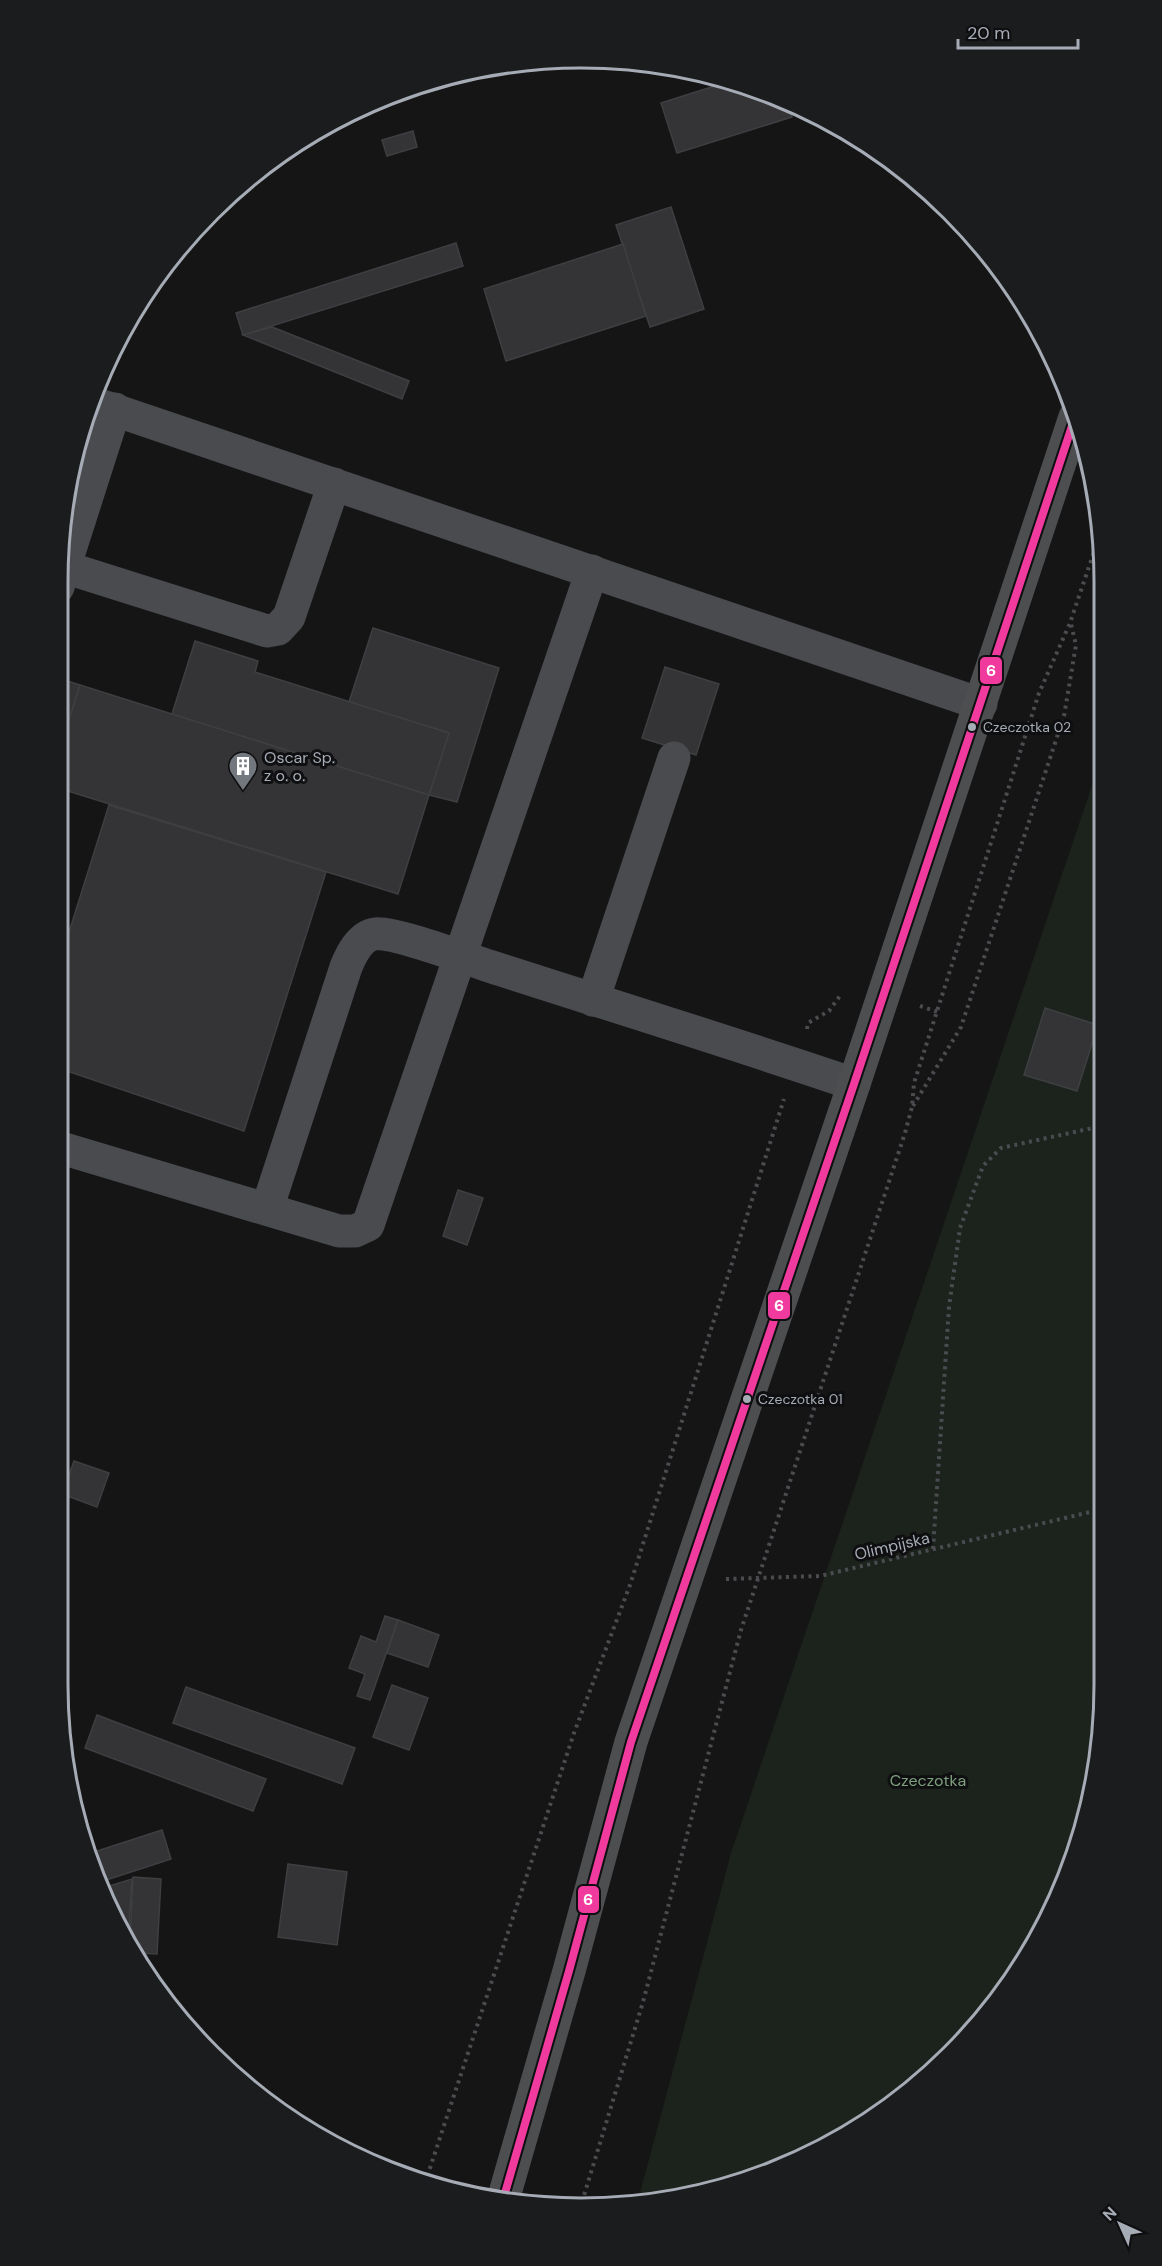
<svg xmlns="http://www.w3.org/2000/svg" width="1162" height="2266" font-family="'DM Sans',sans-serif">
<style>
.green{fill:#1c221c}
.building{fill:#343436;stroke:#3d3f41;stroke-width:1.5}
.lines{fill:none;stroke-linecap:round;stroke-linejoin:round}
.path{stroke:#4b4c50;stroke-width:4;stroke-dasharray:3 4.5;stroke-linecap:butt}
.minor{stroke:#494b4e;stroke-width:33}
.major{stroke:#4c4e50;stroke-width:33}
.bus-1-casing{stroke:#0f0f11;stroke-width:12}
.bus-1{stroke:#f13a9d;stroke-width:8}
.bus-dot{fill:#a6acb6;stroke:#0f0f11;stroke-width:2}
.labels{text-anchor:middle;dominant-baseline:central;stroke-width:6;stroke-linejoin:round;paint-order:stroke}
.bus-label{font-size:14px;fill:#a6acb6;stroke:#0f0f11;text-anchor:start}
.poi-label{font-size:16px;fill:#a6acb6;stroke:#0f0f11;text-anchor:start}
.street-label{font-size:16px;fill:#a6acb6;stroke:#0f0f11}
.park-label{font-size:16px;fill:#7ea07e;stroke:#0f0f11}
.rim{fill:none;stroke:#a6acb6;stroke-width:3}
.line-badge{stroke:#0f0f11;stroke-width:2}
.badge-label{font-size:16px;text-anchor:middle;font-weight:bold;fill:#fff}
</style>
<rect width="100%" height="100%" fill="#151515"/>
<polygon class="green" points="1101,759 1104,1719 1087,1820 1051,1916 952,2055 812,2155 649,2205 637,2204 731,1853"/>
<g class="building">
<polygon points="722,77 787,101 792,117 677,153 661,103 724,83"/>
<polygon points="413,131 417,147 387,156 382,140"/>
<polygon points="671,207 704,309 650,327 616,225"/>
<polygon points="456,243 463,266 243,335 236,313"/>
<polygon points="623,244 646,316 506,361 484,289"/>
<polygon points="272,327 409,381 402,399 243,335"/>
<polygon points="373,628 499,668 457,802 429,795 449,733 349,702"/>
<polygon points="195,641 258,661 255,672 449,733 429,795 172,714"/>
<polygon points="665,667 719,684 696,755 642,738"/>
<polygon points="58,678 80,685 58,754"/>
<polygon points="80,685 429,795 398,894 58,788 58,754"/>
<polygon points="109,805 326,872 244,1131 58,1068 58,967"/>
<polygon points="1045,1008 1098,1025 1077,1091 1024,1075"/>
<polygon points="458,1190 483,1198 467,1245 443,1236"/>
<polygon points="74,1461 109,1473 97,1507 62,1494"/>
<polygon points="385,1616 398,1620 370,1700 357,1696 365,1674 349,1668 361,1636 376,1642"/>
<polygon points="398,1620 439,1635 428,1667 387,1653"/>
<polygon points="392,1685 428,1698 409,1750 373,1737"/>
<polygon points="186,1687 355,1748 342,1784 173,1723"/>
<polygon points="97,1715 266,1779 253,1811 85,1748"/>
<polygon points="162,1830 171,1859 100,1882 85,1855"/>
<polygon points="288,1864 347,1872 337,1945 278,1937"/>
<polygon points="133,1877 161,1879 157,1954 138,1953 130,1938"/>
<polygon points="132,1879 129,1927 125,1928 103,1888"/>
<polygon points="255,2080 259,2092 249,2082"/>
</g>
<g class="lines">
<g class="path">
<polyline points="920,1006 938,1012"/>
<polyline points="807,1029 808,1023 829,1011 842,993"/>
<polyline points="913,1106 961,1027 1064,716 1076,645 1071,624"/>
<polyline points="933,1549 949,1307 960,1228 983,1166 1001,1148 1102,1126"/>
<polyline points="726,1579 820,1576 1103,1509"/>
<polyline points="425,2183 574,1733 630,1585 784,1099"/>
<polyline points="582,2202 643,2002 741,1630 905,1133 912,1107 914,1083 1039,693 1070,623 1101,531"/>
</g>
<g class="minor">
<polyline points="91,402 981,704"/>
<polyline points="64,567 267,631 278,629 289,617 334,484"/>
<polyline points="58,587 115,409"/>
<polyline points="593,1000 674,758"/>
<polyline points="58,1147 339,1231 355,1231 368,1225 592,571"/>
<path d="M267,1209L346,967C351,955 360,936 375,934C393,931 467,959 489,966C610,1005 733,1043 854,1084"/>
</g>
<polyline class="major" points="503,2200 569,1971 631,1742 854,1084 1075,417"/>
<g class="bus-1-casing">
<polyline id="bus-1" points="503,2200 569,1971 631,1742 854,1084 1075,417"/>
</g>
<use href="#bus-1" class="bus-1"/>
</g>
<defs>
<g id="building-pin" transform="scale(1.5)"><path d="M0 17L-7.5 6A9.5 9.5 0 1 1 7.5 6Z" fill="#73777e" stroke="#0f0f11"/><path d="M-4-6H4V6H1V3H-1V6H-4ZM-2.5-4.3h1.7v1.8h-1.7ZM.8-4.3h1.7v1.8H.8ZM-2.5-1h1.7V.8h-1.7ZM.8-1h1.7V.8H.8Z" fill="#fff"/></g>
</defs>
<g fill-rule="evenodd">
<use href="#building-pin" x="243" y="766"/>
</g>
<g class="bus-dot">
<circle cx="972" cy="727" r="5"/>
<circle cx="747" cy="1399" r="5"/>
</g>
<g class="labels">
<g class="bus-label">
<text x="983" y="727">Czeczotka 02</text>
<text x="758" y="1399">Czeczotka 01</text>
</g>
<g class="poi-label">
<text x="264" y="757">Oscar Sp.<tspan x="264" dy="18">z o. o.</tspan></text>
</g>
<g class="street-label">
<text transform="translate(892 1546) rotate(-13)">Olimpijska</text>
</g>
<g class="park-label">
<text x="928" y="1780">Czeczotka</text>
</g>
</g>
<path d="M0 0H1162V2266H0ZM581 68H581A513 513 0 0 1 1094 581V1685A513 513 0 0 1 581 2198H581A513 513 0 0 1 68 1685V581A513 513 0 0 1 581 68Z" fill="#1b1c1e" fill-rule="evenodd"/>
<path class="rim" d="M581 68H581A513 513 0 0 1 1094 581V1685A513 513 0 0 1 581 2198H581A513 513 0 0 1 68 1685V581A513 513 0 0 1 581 68Z"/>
<g class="line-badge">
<rect x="979" y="656" width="24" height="29" rx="6" fill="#f13a9d"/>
<rect x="767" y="1291" width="24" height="29" rx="6" fill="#f13a9d"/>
<rect x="577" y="1885" width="23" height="29" rx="6" fill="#f13a9d"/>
</g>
<g class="badge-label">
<text x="991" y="676">6</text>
<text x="779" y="1311">6</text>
<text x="588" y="1905">6</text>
</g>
<g transform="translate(1120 2224) rotate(315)" stroke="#0f0f11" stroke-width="4.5" paint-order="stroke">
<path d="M0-4.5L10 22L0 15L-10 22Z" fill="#a6acb6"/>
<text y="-9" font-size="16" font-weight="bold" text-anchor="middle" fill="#a6acb6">N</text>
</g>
<path d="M958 39v9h120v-9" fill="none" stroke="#a6acb6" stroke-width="3"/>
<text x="967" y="39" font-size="18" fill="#a6acb6" stroke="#0f0f11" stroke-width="4.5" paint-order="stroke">20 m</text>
</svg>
